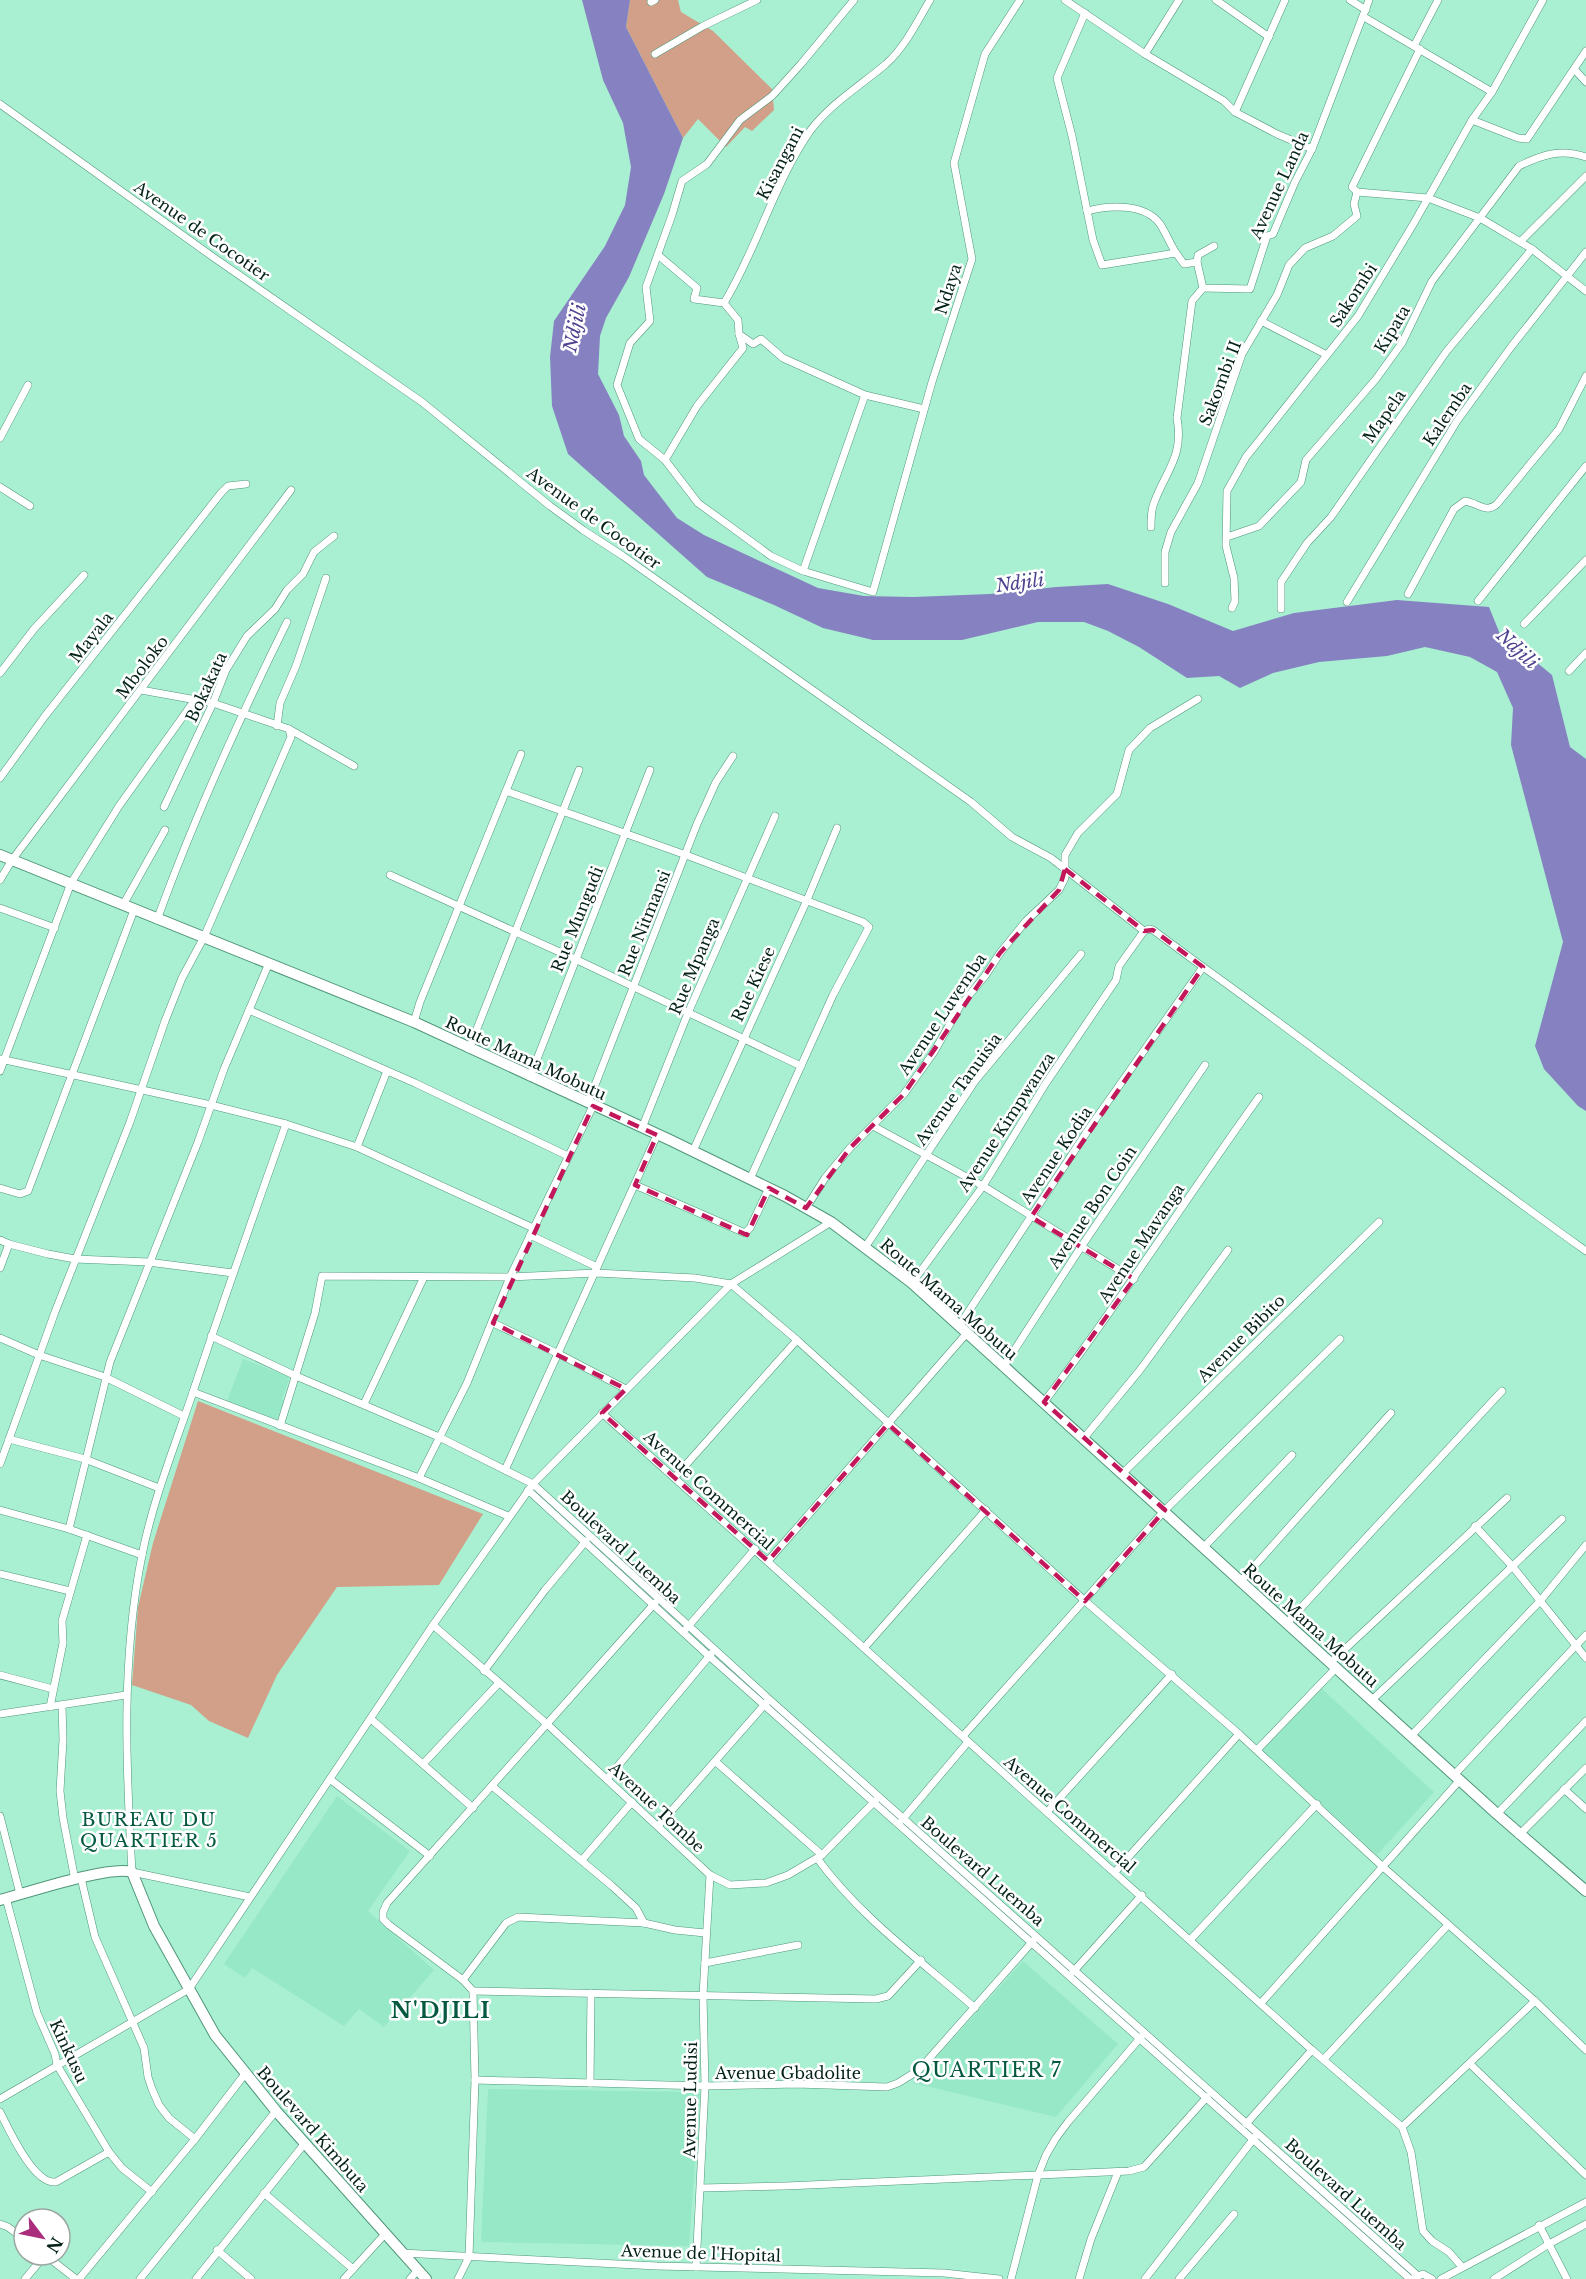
<svg xmlns="http://www.w3.org/2000/svg" width="1586" height="2279" font-family="'Libre Baskerville',serif">
<style>
.built{fill:#97e8c6}
.green{fill:#d2a089}
.water{fill:#8682c1}
.lines{fill:none;stroke-linecap:round;stroke-linejoin:round}
.street-casing{stroke:#50967a;stroke-width:8}
.secondary-casing{stroke:#50967a;stroke-width:12}
.street{stroke:#fff;stroke-width:7}
.secondary{stroke:#fff;stroke-width:10}
.marked{fill:none;stroke:#c2185b;stroke-width:4.5;stroke-dasharray:12 8;stroke-linejoin:round}
.labels{text-anchor:middle;dominant-baseline:central;stroke-width:5;stroke-linejoin:round;paint-order:stroke}
.street-label{font-size:16px;fill:#042217;stroke:#fff}
.water-label{font-size:18px;font-style:italic;fill:#4d438f;stroke:#fff}
.neighbourhood-label{font-size:18px;letter-spacing:1.5px;fill:#055940;stroke:#fff}
.quarter-label{font-size:20px;letter-spacing:1.5px;fill:#055940;stroke:#fff}
.district-label{font-size:22px;font-weight:bold;letter-spacing:1.5px;fill:#055940;stroke:#fff}
</style>
<rect width="100%" height="100%" fill="#a9f0d2"/>
<g class="built">
<polygon points="243,1359 290,1377 282,1399 284,1401 277,1420 227,1401"/>
<polygon points="1320,1687 1434,1792 1377,1855 1262,1750"/>
<polygon points="337,1796 410,1851 368,1911 434,1970 384,2027 359,2009 344,2026 252,1968 245,1978 224,1964"/>
<polygon points="1023,1961 1118,2044 1056,2117 913,2083"/>
<polygon points="488,2089 700,2092 689,2246 481,2242"/>
</g>
<g class="green">
<polygon points="630,0 678,0 681,12 713,31 772,89 774,110 752,131 745,127 726,147 698,119 683,138 626,27"/>
<polygon points="198,1401 483,1514 439,1585 337,1587 277,1675 248,1738 209,1721 191,1705 132,1685 138,1607 153,1543"/>
</g>
<polygon class="water" points="582,0 630,0 626,27 683,138 664,194 629,277 606,318 600,336 598,374 619,415 624,436 641,461 644,475 677,518 704,535 818,588 864,596 913,597 990,594 1056,587 1108,584 1168,604 1233,631 1294,613 1397,600 1489,607 1502,639 1518,647 1552,675 1570,747 1586,759 1586,1111 1578,1106 1544,1069 1535,1046 1563,942 1511,745 1513,708 1497,672 1470,657 1425,647 1387,656 1319,662 1273,673 1240,688 1219,676 1187,678 1139,647 1108,631 1084,622 1038,622 962,640 873,640 823,628 774,605 707,577 568,454 552,406 550,357 554,321 605,246 625,205 631,167 623,123 603,80"/>
<g class="lines">
<g class="street-casing">
<g id="street">
<polyline points="854,0 801,64 772,96 740,120 707,164 682,181 672,215 646,287 650,321 630,343 617,385 639,439 665,460 698,503 771,556 803,571 873,592 932,382 972,259 954,163 985,54 1020,0"/>
<polyline points="1065,0 1145,54 1224,101 1235,112 1277,134 1312,149"/>
<polyline points="1216,0 1269,37"/>
<polyline points="1350,0 1366,10"/>
<polyline points="651,2 655,0"/>
<polyline points="1085,13 1057,78 1072,136 1093,240 1102,265 1176,253 1184,264 1197,262"/>
<polyline points="1364,17 1492,92"/>
<polyline points="1414,46 1438,0"/>
<polyline points="1420,49 1352,187 1357,192 1428,198 1480,218 1532,249 1586,291"/>
<polyline points="655,54 703,26 757,0"/>
<polyline points="1145,54 1179,0"/>
<polyline points="1575,70 1586,82"/>
<polyline points="0,104 213,257 422,402 550,506 583,530 623,556 971,802 1012,837 1051,858 1144,931"/>
<polyline points="1235,112 1285,0"/>
<polyline points="1472,120 1518,138 1527,139 1586,51"/>
<path d="M1087,211C1108,205 1145,203 1160,224C1166,233 1170,244 1176,253"/>
<polyline points="1521,241 1586,176"/>
<polyline points="1214,246 1198,255 1197,262 1203,288 1250,289 1267,236 1273,234 1295,182 1312,149 1369,0"/>
<polyline points="658,255 697,288 694,299 724,303 738,320 739,334 753,344 761,339 783,358 865,395 924,409"/>
<path d="M724,303C757,249 774,183 810,131C830,104 860,86 886,64C905,47 917,22 930,0"/>
<polyline points="1261,321 1327,355"/>
<polyline points="0,438 28,385"/>
<polyline points="665,460 697,406 743,348 739,334"/>
<polyline points="0,487 30,506"/>
<path d="M1151,527C1151,519 1151,510 1154,503C1166,470 1184,457 1177,418L1192,301L1203,288"/>
<path d="M1227,537L1259,526L1301,482L1306,460L1376,379L1402,343L1432,281L1519,166C1542,155 1561,148 1586,157"/>
<polyline points="803,571 865,395"/>
<polyline points="1165,583 1165,552 1171,532 1198,483 1242,354 1277,295 1289,265 1305,248 1333,236 1357,216 1354,204 1357,192"/>
<path d="M1408,594L1454,509L1465,501C1478,503 1486,514 1497,504L1559,429L1586,376"/>
<polyline points="1478,601 1586,466"/>
<polyline points="1347,602 1457,421 1511,347 1586,252"/>
<polyline points="1232,608 1235,601 1234,578 1226,546 1227,491 1246,457 1358,316 1414,223 1472,120 1492,92 1543,0"/>
<polyline points="1281,609 1281,582 1307,543 1331,517 1446,352 1532,249"/>
<polyline points="1524,624 1586,560"/>
<polyline points="1569,671 1586,653"/>
<polyline points="0,673 34,629 84,575"/>
<polyline points="277,726 280,703 296,666 326,578"/>
<polyline points="289,729 354,766"/>
<polyline points="0,778 45,716 221,493 228,486 246,484"/>
<polyline points="506,791 686,855 863,922 869,927 833,995 750,1179"/>
<polyline points="164,807 213,703 226,670 247,636 275,609 287,590 303,574 314,552 334,536"/>
<polyline points="390,875 575,959 801,1066"/>
<polyline points="0,880 12,860 291,490"/>
<polyline points="123,905 165,830"/>
<polyline points="0,908 55,928"/>
<path d="M157,920C194,818 239,719 287,622"/>
<polyline points="249,1010 415,1083 568,1156"/>
<polyline points="414,1022 420,1002 521,754"/>
<polyline points="469,1049 579,770"/>
<polyline points="0,1059 211,1105 286,1124 357,1147 533,1228"/>
<polyline points="0,1071 71,883 119,806 194,701"/>
<polyline points="530,1077 650,770"/>
<polyline points="588,1103 697,824 716,782 733,756"/>
<polyline points="873,1126 983,1186 1134,1279"/>
<polyline points="642,1128 688,1013 775,816"/>
<polyline points="357,1147 387,1071"/>
<polyline points="693,1151 807,900 837,828"/>
<polyline points="635,1185 745,1233 750,1228 769,1188"/>
<polyline points="0,1188 20,1194 28,1191 134,910"/>
<polyline points="806,1208 825,1178 850,1148 904,1094 934,1052 960,1006 985,976 1000,953 1026,921 1059,890 1065,878 1065,855 1078,833 1117,794 1129,750 1150,728 1198,699"/>
<polyline points="530,1235 597,1267"/>
<polyline points="0,1240 9,1244 0,1268"/>
<polyline points="9,1244 48,1254 75,1259 148,1262 233,1273"/>
<polyline points="866,1246 975,1081 1081,954"/>
<polyline points="912,1283 983,1186 1046,1083 1116,980 1119,966 1144,931 1149,929 1153,930 1203,967"/>
<polyline points="493,1323 559,1354 626,1389"/>
<path d="M959,1326L1092,1124L1203,967C1332,1059 1456,1159 1586,1251"/>
<polyline points="211,1336 296,1376 439,1437 533,1484 770,1700 1417,2275"/>
<polyline points="0,1338 39,1355 105,1377 184,1416"/>
<polyline points="1004,1366 1081,1247 1205,1065"/>
<polyline points="193,1392 419,1478 508,1516"/>
<path d="M1044,1402C1120,1303 1186,1198 1259,1097"/>
<polyline points="364,1404 424,1277"/>
<polyline points="602,1413 1312,2050 1402,2127 1411,2152 1423,2231 1432,2241 1449,2252 1462,2267"/>
<polyline points="280,1426 315,1313 322,1276 510,1277 596,1273 695,1278 731,1284 797,1340 1085,1601 1239,1734 1382,1866 1535,2001 1586,2050"/>
<polyline points="1084,1438 1140,1370 1228,1250"/>
<polyline points="9,1439 85,1459 159,1488"/>
<polyline points="0,1464 55,1312 130,1122 165,1021 182,978 204,937 291,737 289,729 213,703 141,690"/>
<polyline points="505,1470 657,1135"/>
<polyline points="1122,1474 1379,1222"/>
<polyline points="675,1477 797,1340"/>
<polyline points="419,1478 467,1383 510,1277 593,1106"/>
<polyline points="528,1490 709,1656 1410,2279"/>
<polyline points="0,1510 69,1529 142,1555"/>
<polyline points="1475,1526 1513,1567 1586,1658"/>
<polyline points="69,1529 110,1362 198,1142 224,1069 269,963"/>
<polyline points="1204,1547 1292,1455"/>
<polyline points="768,1561 967,1333"/>
<polyline points="0,1574 70,1591"/>
<polyline points="1240,1582 1391,1413"/>
<polyline points="1286,1624 1502,1391"/>
<polyline points="433,1625 547,1724 710,1875 730,1885 766,1883 788,1875 822,1855 875,1801"/>
<polyline points="686,1629 755,1549"/>
<polyline points="864,1648 986,1510"/>
<polyline points="1330,1663 1507,1498"/>
<polyline points="484,1671 545,1590 586,1541"/>
<polyline points="0,1675 53,1689"/>
<polyline points="1372,1700 1562,1519"/>
<polyline points="62,1705 63,1740 60,1791 63,1818 75,1880"/>
<polyline points="50,1707 63,1643 62,1621 87,1535"/>
<polyline points="0,1714 126,1695"/>
<polyline points="371,1719 473,1808"/>
<polyline points="963,1736 1165,1510 1340,1339"/>
<polyline points="1411,1736 1541,1600 1586,1545"/>
<polyline points="1257,1750 1336,1668"/>
<polyline points="716,1762 822,1855"/>
<polyline points="424,1763 498,1684"/>
<polyline points="1454,1775 1586,1635"/>
<polyline points="607,1779 711,1654"/>
<polyline points="331,1780 430,1856"/>
<polyline points="492,1786 612,1886 636,1908 644,1923"/>
<polyline points="1564,1789 1586,1809"/>
<polyline points="1047,1812 1172,1674"/>
<polyline points="1497,1814 1586,1721"/>
<polyline points="0,1816 20,1894"/>
<polyline points="902,1820 968,1742"/>
<polyline points="658,1826 767,1702"/>
<polyline points="1519,1835 1586,1768"/>
<path d="M817,1858C860,1917 920,1960 975,2008"/>
<polyline points="582,1860 632,1802"/>
<polyline points="1115,1872 1239,1734"/>
<polyline points="81,1878 95,1937 144,2048 148,2077 152,2089 159,2105 169,2118 195,2139"/>
<path d="M250,1897L132,1872C126,1766 121,1660 142,1555C153,1500 174,1448 192,1395C222,1304 254,1214 286,1124"/>
<polyline points="6,1898 37,2013 55,2054 57,2065 109,2152 122,2168 152,2192"/>
<polyline points="1191,1939 1317,1804"/>
<polyline points="705,1963 798,1945"/>
<polyline points="1073,1972 1142,1895"/>
<polyline points="463,1980 506,1923 518,1917 644,1923 675,1930 705,1933"/>
<polyline points="473,1991 876,1999 888,1996 921,1960"/>
<polyline points="1261,2003 1460,1780"/>
<polyline points="1324,2059 1447,1926"/>
<polyline points="1470,2064 1586,2175"/>
<polyline points="475,2080 705,2086 797,2084 887,2087 898,2083 919,2070 1033,1941"/>
<polyline points="590,2083 591,1993"/>
<polyline points="0,2099 189,1989 433,1625 533,1484 731,1284 831,1222"/>
<path d="M0,2112C9,2130 34,2185 56,2182L109,2152"/>
<polyline points="1246,2124 1312,2050"/>
<polyline points="1402,2127 1535,2001"/>
<polyline points="701,2188 786,2186 1129,2171 1144,2167 1207,2097"/>
<polyline points="264,2193 353,2269"/>
<polyline points="0,2224 8,2227 24,2239"/>
<polyline points="1539,2225 1567,2279"/>
<polyline points="217,2250 251,2279"/>
<polyline points="402,2253 657,2266 944,2273 999,2279"/>
<polyline points="45,2255 76,2279"/>
<polyline points="696,2267 705,2086 703,1995 710,1875"/>
<polyline points="1414,2278 1423,2274 1432,2279"/>
<polyline points="25,2279 45,2255"/>
<polyline points="79,2279 195,2139 245,2074"/>
<polyline points="140,2279 276,2111"/>
<polyline points="196,2279 305,2143"/>
<polyline points="344,2279 385,2234"/>
<polyline points="410,2279 417,2271"/>
<polyline points="458,2279 469,2257 475,2080 473,1991 463,1980 389,1925 383,1919 383,1912 387,1903 655,1603"/>
<polyline points="1011,2279 1038,2175 1046,2155 1056,2138 1068,2122 1141,2037"/>
<polyline points="1079,2279 1091,2239 1118,2172"/>
<polyline points="1145,2279 1255,2137"/>
<polyline points="1179,2279 1234,2214"/>
<polyline points="1441,2279 1586,2202"/>
<polyline points="1494,2279 1549,2244 1586,2224"/>
</g>
</g>
<g class="secondary-casing">
<g id="secondary">
<polyline points="0,855 414,1022 670,1140 785,1196 831,1222 912,1283 1497,1814 1586,1891"/>
<path d="M0,1900C26,1893 110,1865 132,1872L154,1926L215,2035L276,2111L426,2279"/>
</g>
</g>
<use href="#street" class="street"/>
<use href="#secondary" class="secondary"/>
</g>
<path class="marked" d="M1065,869L1144,931L1153,930L1203,967L1031,1217L1134,1279L1044,1402L1165,1510L1085,1601L888,1424L768,1561L602,1413L626,1389L493,1323L593,1106L657,1135L635,1185L747,1235L769,1188L806,1208L850,1148L904,1094L1000,953L1059,890Z"/>
<g class="labels">
<g class="street-label">
<text transform="translate(780 163) rotate(-62)">Kisangani</text>
<text transform="translate(1279 185) rotate(-65)">Avenue Landa</text>
<text transform="translate(202 231) rotate(35)">Avenue de Cocotier</text>
<text transform="translate(948 289) rotate(-72)">Ndaya</text>
<text transform="translate(1353 295) rotate(-57)">Sakombi</text>
<text transform="translate(1392 329) rotate(-59)">Kipata</text>
<text transform="translate(1220 383) rotate(-69)">Sakombi II</text>
<text transform="translate(1447 414) rotate(-56)">Kalemba</text>
<text transform="translate(1384 416) rotate(-55)">Mapela</text>
<text transform="translate(594 518) rotate(36)">Avenue de Cocotier</text>
<text transform="translate(91 637) rotate(-52)">Mayala</text>
<text transform="translate(142 667) rotate(-53)">Mboloko</text>
<text transform="translate(206 687) rotate(-65)">Bokakata</text>
<text transform="translate(577 919) rotate(-68)">Rue Mungudi</text>
<text transform="translate(644 923) rotate(-68)">Rue Nitmansi</text>
<text transform="translate(694 966) rotate(-67)">Rue Mpanga</text>
<text transform="translate(753 984) rotate(-65)">Rue Kiese</text>
<text transform="translate(942 1014) rotate(-56)">Avenue Luvemba</text>
<text transform="translate(526 1058) rotate(25)">Route Mama Mobutu</text>
<text transform="translate(958 1089) rotate(-54)">Avenue Tanuisia</text>
<text transform="translate(1006 1122) rotate(-57)">Avenue Kimpwanza</text>
<text transform="translate(1056 1155) rotate(-56)">Avenue Kodia</text>
<text transform="translate(1092 1207) rotate(-56)">Avenue Bon Coin</text>
<text transform="translate(1141 1243) rotate(-56)">Avenue Mavanga</text>
<text transform="translate(949 1299) rotate(41)">Route Mama Mobutu</text>
<text transform="translate(1241 1338) rotate(-45)">Avenue Bibito</text>
<text transform="translate(709 1490) rotate(42)">Avenue Commercial</text>
<text transform="translate(621 1547) rotate(43)">Boulevard Luemba</text>
<text transform="translate(1311 1625) rotate(42)">Route Mama Mobutu</text>
<text transform="translate(657 1807) rotate(43)">Avenue Tombe</text>
<text transform="translate(1070 1814) rotate(41)">Avenue Commercial</text>
<text transform="translate(983 1871) rotate(41)">Boulevard Luemba</text>
<text transform="translate(69 2051) rotate(65)">Kinkusu</text>
<text x="788" y="2073">Avenue Gbadolite</text>
<text transform="translate(690 2100) rotate(-89)">Avenue Ludisi</text>
<text transform="translate(313 2129) rotate(49)">Boulevard Kimbuta</text>
<text transform="translate(1346 2194) rotate(42)">Boulevard Luemba</text>
<text transform="translate(701 2253) rotate(2)">Avenue de l'Hopital</text>
</g>
<g class="water-label">
<text transform="translate(575 328) rotate(-78)">Ndjili</text>
<text transform="translate(1020 583) rotate(-8)">Ndjili</text>
<text transform="translate(1517 649) rotate(43)">Ndjili</text>
</g>
<g class="neighbourhood-label">
<text x="149" y="1820">BUREAU DU<tspan x="149" dy="21">QUARTIER 5</tspan></text>
</g>
<g class="quarter-label">
<text x="987" y="2070">QUARTIER 7</text>
</g>
<g class="district-label">
<text x="441" y="2010">N'DJILI</text>
</g>
</g>
<g transform="translate(42 2237) rotate(122)"><circle r="28" fill="#ffffff" stroke="#9ba7a2" stroke-width="1.5"/>
<path d="M0-4.5L10 22L0 15L-10 22Z" fill="#aa2c7d"/>
<text y="-9" font-size="16" font-weight="bold" text-anchor="middle" fill="#042217">N</text>
</g>
</svg>
